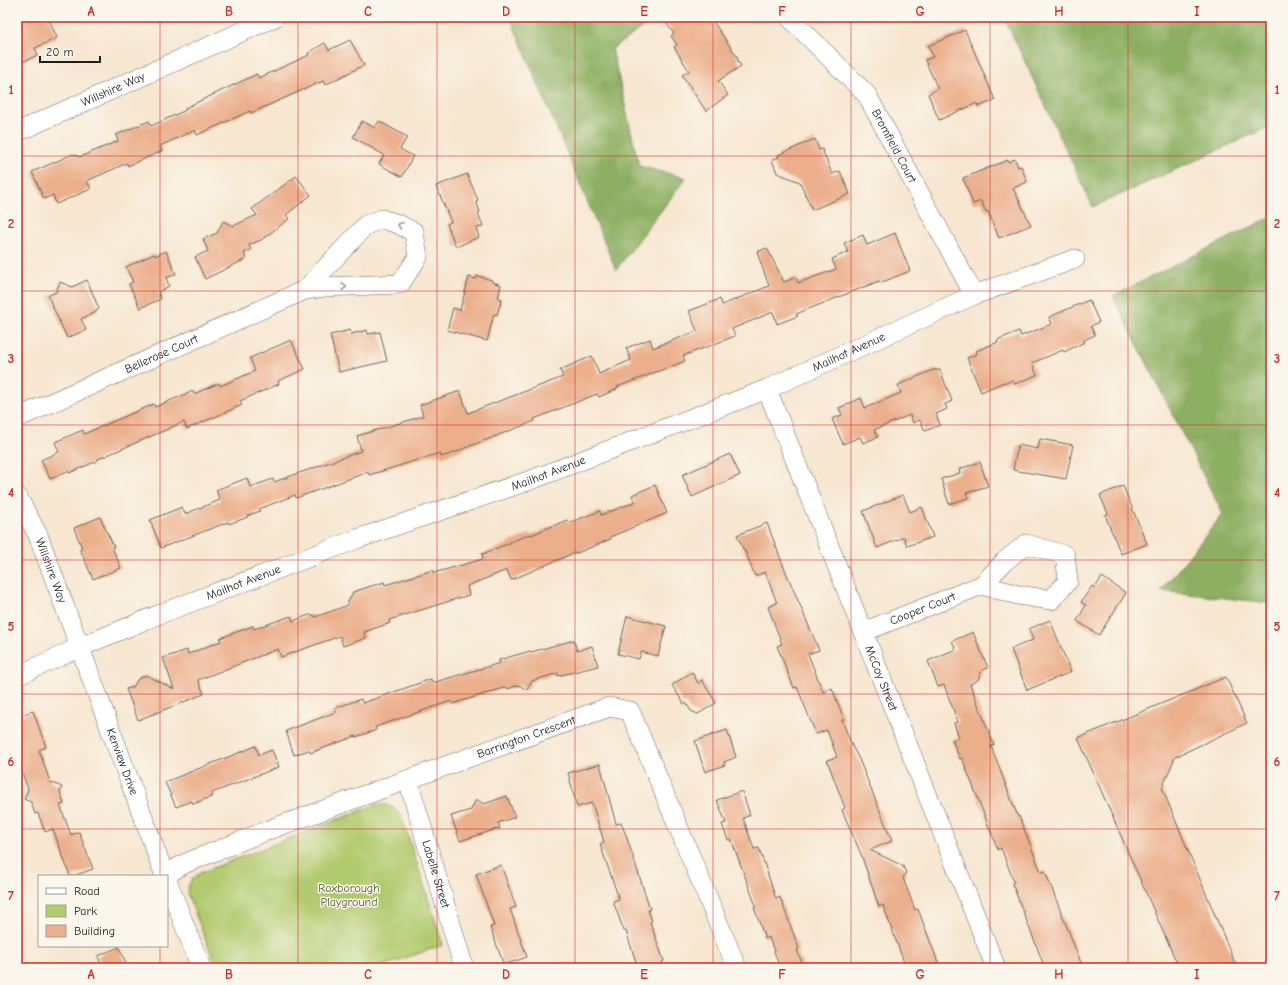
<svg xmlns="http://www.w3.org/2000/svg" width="1288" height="985" font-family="'Comic Neue',sans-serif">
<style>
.green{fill:#b2cb70;stroke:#677446}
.forest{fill:#8daf62;stroke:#54663f}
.building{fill:#ebaf8b}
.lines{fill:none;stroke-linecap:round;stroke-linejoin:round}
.minor-casing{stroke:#69635b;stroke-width:20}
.minor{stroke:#fff;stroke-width:19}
.oneway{stroke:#999}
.grid{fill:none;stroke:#d62828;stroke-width:1;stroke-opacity:0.55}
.labels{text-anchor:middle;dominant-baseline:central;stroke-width:3;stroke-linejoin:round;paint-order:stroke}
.street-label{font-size:12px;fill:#1c1c1c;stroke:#fbf7ec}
.park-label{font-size:12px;fill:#505939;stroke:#fbf7ec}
.neatline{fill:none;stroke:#d62828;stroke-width:1.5}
.grid-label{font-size:13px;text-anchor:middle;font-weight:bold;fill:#d62828}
</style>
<rect width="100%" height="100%" fill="#fbf7ec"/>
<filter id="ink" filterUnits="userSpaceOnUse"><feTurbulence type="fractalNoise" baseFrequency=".025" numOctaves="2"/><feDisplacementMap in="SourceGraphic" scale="8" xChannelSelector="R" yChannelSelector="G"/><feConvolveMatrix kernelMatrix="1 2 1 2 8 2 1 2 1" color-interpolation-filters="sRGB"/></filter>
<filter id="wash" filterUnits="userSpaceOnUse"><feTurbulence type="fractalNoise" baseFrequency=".012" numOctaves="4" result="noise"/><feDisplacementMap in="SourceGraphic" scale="16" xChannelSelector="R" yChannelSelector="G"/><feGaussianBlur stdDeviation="0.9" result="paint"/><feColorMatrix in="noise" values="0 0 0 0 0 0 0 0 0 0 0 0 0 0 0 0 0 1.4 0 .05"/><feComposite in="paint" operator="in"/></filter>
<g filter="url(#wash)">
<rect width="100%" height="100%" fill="#f7e6d0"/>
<path class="green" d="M378,804C391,805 394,808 402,817L443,945L377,968H217L187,893C189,881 191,880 200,873Z"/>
<g class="forest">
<polygon points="510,17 657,17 612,49 639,166 686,178 616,270"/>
<polygon points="1004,17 1271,17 1271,126 1093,207"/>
<polygon points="1271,217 1271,603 1161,591 1223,514 1113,296"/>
</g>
<g id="blocks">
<g class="building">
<polygon points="30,17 48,17 57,38 35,48 38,55 17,64 17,23"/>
<polygon points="662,17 710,17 738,58 737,59 741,66 718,81 728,95 706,111 682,75 689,71 674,47 677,45 671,36 674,34"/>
<polygon points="965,30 995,100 978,107 977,103 939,120 928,94 938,89 925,60 933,57 928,46"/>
<polygon points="350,40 364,65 325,85 323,81 251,113 250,111 197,135 195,130 160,146 162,151 128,166 127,163 87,181 91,189 56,204 53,195 44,199 32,172 73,154 80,157 118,141 116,135 149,121 151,126 186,110 185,108 257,74 259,78 309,55 308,53 325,43 329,50"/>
<polygon points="362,121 375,128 379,121 407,137 400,149 413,156 402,177 379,164 384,155 353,137"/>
<polygon points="815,139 819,150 822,149 832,174 840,171 850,194 812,210 800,182 777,173 772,160 779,157 778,155"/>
<polygon points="1015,159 1018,167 1021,166 1027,182 1013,188 1031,225 999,238 988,211 986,212 981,201 973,204 963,178 1008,160 1008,162"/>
<polygon points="467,174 478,200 476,201 480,212 478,213 483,226 476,229 479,237 456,247 447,224 451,222 436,186"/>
<polygon points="296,176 311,195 286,215 289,219 261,240 249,245 251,250 244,253 246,259 205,279 195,257 208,251 203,239 217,233 223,221 233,226 257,215 252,209"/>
<polygon points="895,233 910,271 880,283 879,281 796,314 798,316 777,324 773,312 732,329 735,336 683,356 685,361 617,387 617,389 599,397 597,394 534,419 535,421 465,448 459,451 441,457 440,453 369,475 368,472 296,498 295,495 259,509 260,511 247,516 248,517 229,524 228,522 161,548 150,520 182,507 185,514 220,500 216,490 247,478 250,487 273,479 274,482 361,451 357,436 423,416 420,405 460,391 468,413 563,377 560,370 592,356 599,374 631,360 626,348 650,339 653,348 697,331 689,311 720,299 722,305 769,286 757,252 767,248 784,282 796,277 798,283 836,269 832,259 848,252 844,243 863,235 867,245"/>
<polygon points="166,251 176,274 166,278 169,286 158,292 161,299 140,308 129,284 133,282 126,267 154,254 155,256"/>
<polygon points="477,276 492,280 492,282 501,285 498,298 502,299 497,315 494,314 487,341 447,330 453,308 460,310 469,277 476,279"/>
<polygon points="87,280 99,309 96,311 96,312 81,319 86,330 67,338 48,296 56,292 60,282 72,287"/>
<polygon points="1089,300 1099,322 1091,326 1095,335 1084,340 1085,342 1064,352 1063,350 1032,363 1037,375 1015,384 1013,380 1005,383 1004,382 981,392 967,358 977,354 976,351 998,342 997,340 1019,331 1021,336 1052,324 1049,317"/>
<polygon points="350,330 351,334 367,330 368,334 380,332 387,361 339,372 330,335"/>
<polygon points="291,340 305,369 278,381 279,384 240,401 242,405 187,429 184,422 96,460 97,461 69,473 68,471 50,479 41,460 59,452 55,442 83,430 84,434 154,404 155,407 193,391 194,394 219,383 220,386 255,371 250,358"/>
<polygon points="933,370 940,370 952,401 945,404 947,409 936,414 940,425 925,431 920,420 913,423 910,415 874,430 878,437 863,443 860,437 843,444 832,419 842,415 839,408 861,398 865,408 901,393 898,385"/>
<polygon points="1040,439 1073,445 1066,479 1013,470 1018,445 1038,449"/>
<polygon points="730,454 740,475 692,497 682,475"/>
<polygon points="980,462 988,486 966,493 968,498 949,504 941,479 960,473 959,469"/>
<polygon points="655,485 667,513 610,537 611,539 577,553 576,552 511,580 507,570 467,586 469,595 389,620 390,623 364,632 366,638 343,646 340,636 281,657 278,649 198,680 204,694 138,720 126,689 133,687 138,679 146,675 174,689 163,658 187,650 188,654 221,641 220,638 253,626 254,629 291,616 293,621 309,615 314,615 315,617 346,606 353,592 362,589 384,582 385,585 433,570 434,573 483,559 482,554 510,543 510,542 530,534 531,535 567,520 568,523 600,511 601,515 635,502 632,495"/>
<polygon points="1123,486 1147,544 1121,554 1105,515 1108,514 1100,495"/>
<polygon points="903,495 910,512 922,507 933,537 907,546 904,537 877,548 863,511"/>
<polygon points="100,517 114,547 112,547 121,568 93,579 80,549 82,548 74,528"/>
<polygon points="767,523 783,565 819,650 808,654 823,692 832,688 844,719 842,720 852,746 859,759 892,841 870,850 903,866 906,873 903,878 915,910 918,909 940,968 906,968 883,905 879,907 861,854 842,810 845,808 827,760 837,757 827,730 816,734 797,687 794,688 777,646 782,644 768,607 777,603 765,572 755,576 745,551 744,551 737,535"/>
<polygon points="1102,577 1126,593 1099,635 1077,621 1086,605 1081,602 1092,586 1095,588"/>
<polygon points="627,616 666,626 658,656 641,652 639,659 618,654"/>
<polygon points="1050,620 1071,672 1027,690 1011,649 1033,640 1029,629"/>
<polygon points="973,632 988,668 982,670 978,680 970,684 994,745 991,746 1018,817 1019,816 1041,872 1045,871 1083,968 1045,968 1012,883 1014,882 1001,848 998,850 962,758 960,759 952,740 959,738 954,723 958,722 944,685 938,687 928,661 956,649 952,641"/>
<polygon points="574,640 577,651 592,646 598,666 558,676 558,673 532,681 527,690 519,685 508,689 507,687 452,704 451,701 375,727 376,730 356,737 356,736 310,753 309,750 294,755 286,731 336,712 335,708 361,699 363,703 431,679 432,683 500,663 499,660 530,651 531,652"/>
<polygon points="692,672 698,683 702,680 716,703 698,714 691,711 686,703 684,704 672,685"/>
<polygon points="1226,677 1247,723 1175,757 1162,788 1237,968 1179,968 1078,738"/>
<polygon points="33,711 46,747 39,750 50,782 62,787 60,792 64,804 60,805 71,835 79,832 93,869 73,876 70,876 53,829 45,832 38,813 35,814 31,802 24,799 28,789 17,759 17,717"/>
<polygon points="727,730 736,757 724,762 725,765 705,772 695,741"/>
<polygon points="256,746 259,755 272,750 279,767 212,793 213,796 193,804 192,801 176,807 165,782"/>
<polygon points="600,764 616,824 621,823 626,835 650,909 648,910 652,921 650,922 664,961 662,962 665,968 638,968 626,931 624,931 613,901 619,899 600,844 604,842 592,803 577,807 568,773"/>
<polygon points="742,791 750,815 743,818 754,849 759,848 776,899 780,897 799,949 797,950 804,968 780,968 769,937 765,939 754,907 756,906 731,839 728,840 722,824 726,823 717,800"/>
<polygon points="507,796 515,817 498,823 500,828 460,841 451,816 471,810 476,799 484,804"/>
<polygon points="501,865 516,907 510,909 527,957 504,965 490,927 494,926 476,874"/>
<polygon points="119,947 128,968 102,968 98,956"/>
</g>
</g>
</g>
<g filter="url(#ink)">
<use href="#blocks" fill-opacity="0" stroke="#69635b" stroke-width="1"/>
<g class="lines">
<g class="minor-casing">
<g id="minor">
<path id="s1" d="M789,17L867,95L974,295"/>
<path id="s2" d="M17,132L275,17"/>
<path id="s3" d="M767,389L996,968"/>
<path id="s4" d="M17,418L305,290L325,287L400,284L418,257L414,232L398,224L382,219L366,225L305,290"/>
<path id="s5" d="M17,496L38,535L165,876"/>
<path id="s6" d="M863,632L982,585L1018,595L1051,600L1068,581L1065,555L1026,544L1005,561L982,585"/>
<path id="s7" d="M17,676L80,647L160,614L357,539L531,480L767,389L974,295L1075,259"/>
<path id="s8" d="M408,780L464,968"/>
<path id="s9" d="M165,875L186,863L271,829L609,707L630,711L737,968"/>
<polyline points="167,880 201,968"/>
</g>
</g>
<use href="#minor" class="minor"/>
</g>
<defs><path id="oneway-chevron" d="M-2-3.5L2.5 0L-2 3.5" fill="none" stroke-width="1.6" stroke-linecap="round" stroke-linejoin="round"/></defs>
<g class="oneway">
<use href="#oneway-chevron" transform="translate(400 225) rotate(-157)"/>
<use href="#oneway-chevron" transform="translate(344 287) rotate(-2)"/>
</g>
</g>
<path class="grid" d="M160,17V876M298,17V968M437,17V968M575,17V968M713,17V968M851,17V968M990,17V968M1128,17V968M17,156H1271M17,291H1271M17,425H1271M17,560H1271M17,694H1271M17,829H1271M160,946V968"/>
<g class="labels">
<g class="street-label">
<text stroke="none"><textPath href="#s2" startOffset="105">Willshire Way</textPath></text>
<text stroke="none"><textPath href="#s1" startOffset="168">Bromfield Court</textPath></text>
<text stroke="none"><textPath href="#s7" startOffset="893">Mailhot Avenue</textPath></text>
<text stroke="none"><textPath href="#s4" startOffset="158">Bellerose Court</textPath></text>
<text stroke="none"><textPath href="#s7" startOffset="569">Mailhot Avenue</textPath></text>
<text stroke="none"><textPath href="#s5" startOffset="82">Willshire Way</textPath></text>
<text stroke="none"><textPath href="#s7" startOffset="245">Mailhot Avenue</textPath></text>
<text stroke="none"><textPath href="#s6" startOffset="64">Cooper Court</textPath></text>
<text stroke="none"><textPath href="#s3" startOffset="311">McCoy Street</textPath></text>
<text stroke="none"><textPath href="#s9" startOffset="387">Barrington Crescent</textPath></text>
<text stroke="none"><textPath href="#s5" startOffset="286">Kenview Drive</textPath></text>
<text stroke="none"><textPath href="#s8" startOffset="98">Labelle Street</textPath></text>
</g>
<g class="park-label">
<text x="349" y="888">Roxborough<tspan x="349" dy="14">Playground</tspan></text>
</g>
</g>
<rect width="1288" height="985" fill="none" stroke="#fbf7ec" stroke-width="44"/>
<rect x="38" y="875" width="130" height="72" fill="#fbf7ec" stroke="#a29f99"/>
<rect x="46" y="888" width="20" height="6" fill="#ffffff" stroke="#a29f99"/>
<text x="74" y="895" font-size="12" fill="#1c1c1c">Road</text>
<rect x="46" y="905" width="20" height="12" fill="#b2cb70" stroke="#a29f99"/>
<text x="74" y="915" font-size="12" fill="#1c1c1c">Park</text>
<rect x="46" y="925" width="20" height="12" fill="#ebaf8b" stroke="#a29f99"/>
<text x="74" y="935" font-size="12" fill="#1c1c1c">Building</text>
<path d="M40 56v6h60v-6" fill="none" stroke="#1c1c1c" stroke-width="2"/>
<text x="46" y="56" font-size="12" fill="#1c1c1c" stroke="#fbf7ec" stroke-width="3" paint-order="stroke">20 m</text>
<rect x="22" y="22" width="1244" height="941" class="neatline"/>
<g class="grid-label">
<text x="91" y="16">A</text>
<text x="229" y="16">B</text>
<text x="368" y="16">C</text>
<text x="506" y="16">D</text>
<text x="644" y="16">E</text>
<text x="782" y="16">F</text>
<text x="920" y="16">G</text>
<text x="1059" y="16">H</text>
<text x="1197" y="16">I</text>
<text x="11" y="94">1</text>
<text x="1277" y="94">1</text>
<text x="11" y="228">2</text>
<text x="1277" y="228">2</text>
<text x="11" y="363">3</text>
<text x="1277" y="363">3</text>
<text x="11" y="497">4</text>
<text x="1277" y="497">4</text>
<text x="11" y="631">5</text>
<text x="1277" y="631">5</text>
<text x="11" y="766">6</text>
<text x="1277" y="766">6</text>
<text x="11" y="900">7</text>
<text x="1277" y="900">7</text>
<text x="91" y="979">A</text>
<text x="229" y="979">B</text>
<text x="368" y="979">C</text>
<text x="506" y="979">D</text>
<text x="644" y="979">E</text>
<text x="782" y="979">F</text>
<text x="920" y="979">G</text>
<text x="1059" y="979">H</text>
<text x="1197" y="979">I</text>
</g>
</svg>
